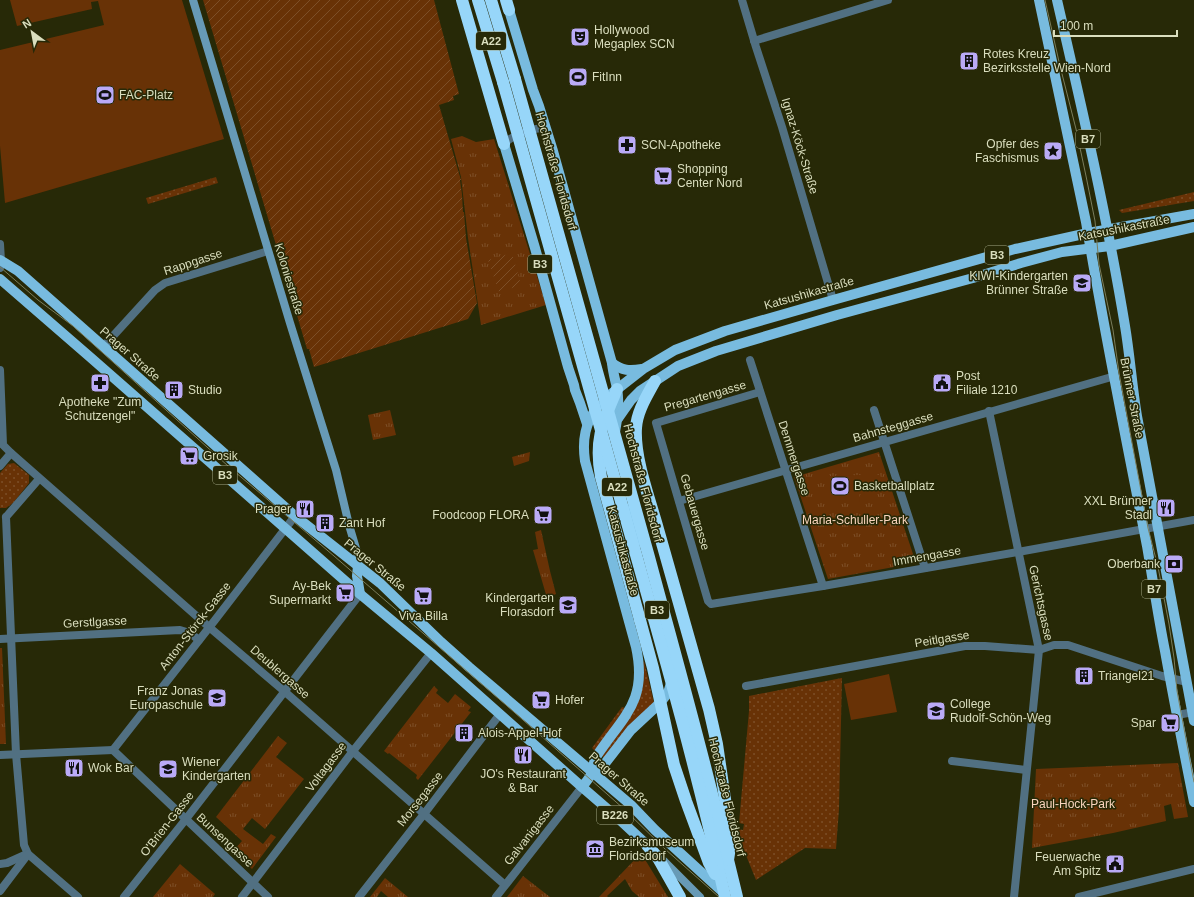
<svg xmlns="http://www.w3.org/2000/svg" width="1194" height="897" font-family="Helvetica,sans-serif">
<style>
.grass{fill:url(#grass-dots)}
.park{fill:url(#park-tufts)}
.garden{fill:url(#garden-furrows)}
.pitch{fill:#683206}
.lines{fill:none;stroke-linecap:round;stroke-linejoin:round}
.street{stroke:#517082;stroke-width:8}
.secondary{stroke:#679ab6;stroke-width:8}
.primary{stroke:#78bbdf;stroke-width:10}
.highway{stroke:#97d6f9;stroke-width:12}
.tram{stroke:#7a7d5c;stroke-width:1}
.highway-bridge{stroke:#97d6f9;stroke-width:12}
.labels{text-anchor:middle;dominant-baseline:central;stroke-width:3;stroke-linejoin:round;paint-order:stroke}
.shield{fill:#272907;stroke:#a4a887;stroke-width:1}
.shield-label{font-size:11px;font-weight:bold;fill:#dadebe}
.poi-label{font-size:12px;fill:#dadebe;stroke:#272907;text-anchor:start}
.street-label{font-size:12px;fill:#dadebe;stroke:#272907}
.park-label{font-size:12px;fill:#fad5be;stroke:#272907}
</style>
<defs>
<pattern id="grass-dots" width="8" height="8" patternUnits="userSpaceOnUse"><rect width="8" height="8" fill="#683206"/><path d="M2 2h.1M6 6h.1" fill="none" stroke="#7d4f28" stroke-width="1.8" stroke-linecap="round"/></pattern>
<pattern id="park-tufts" width="24" height="20" patternUnits="userSpaceOnUse"><rect width="24" height="20" fill="#683206"/><path d="M3 7l-1-3M5 7V3M7 7l1-3M15 17l-1-3M17 17v-4M19 17l1-3" fill="none" stroke="#7d4f28"/></pattern>
<pattern id="garden-furrows" width="10" height="10" patternUnits="userSpaceOnUse"><rect width="10" height="10" fill="#683206"/><path d="M-1 1l2-2M0 10L10 0M9 11l2-2" fill="none" stroke="#7d4f28"/></pattern>
</defs>
<rect width="100%" height="100%" fill="#272907"/>
<g class="grass">
<polygon points="216,177 218,183 148,204 146,198"/>
<polygon points="1194,192 1194,201 1122,213 1119,210"/>
<polygon points="14,463 29,475 29,483 13,503 6,508 0,508 0,473 8,464"/>
<path d="M644,661L654,703L604,758L602,756C615,738 635,714 641,693C644,683 644,672 643,662Z"/>
<polygon points="842,678 839,809 836,849 805,848 756,880 741,843 738,829 743,830 744,824 739,823 749,711 749,696"/>
<polygon points="622,707 625,708 595,751 592,748"/>
</g>
<g class="park">
<polygon points="462,136 476,142 494,139 546,305 481,325 468,238 461,177 451,139"/>
<polygon points="390,410 396,435 373,440 368,415"/>
<polygon points="530,452 529,461 514,466 512,457"/>
<polygon points="879,452 916,563 828,579 794,477"/>
<polygon points="541,530 550,571 556,594 547,598 533,550 538,549 535,532"/>
<polygon points="0,648 2,648 6,744 0,744"/>
<polygon points="434,686 438,690 436,693 448,703 455,694 471,707 468,711 471,712 418,780 416,778 417,775 389,753 388,754 384,751"/>
<polygon points="278,736 287,743 276,757 304,779 265,829 252,818 243,829 263,844 271,834 276,837 252,869 233,851 242,841 216,817"/>
<polygon points="1178,763 1188,817 1174,819 1171,804 1164,806 1166,821 1113,833 1032,848 1036,769"/>
<polygon points="641,853 668,897 639,897 632,891 625,879 607,896 608,897 599,897"/>
<polygon points="180,864 215,894 213,897 153,897"/>
<polygon points="523,876 550,897 507,897"/>
<polygon points="385,878 408,897 388,897 381,891 377,897 370,897"/>
</g>
<g class="garden">
<polygon points="203,0 434,0 459,94 453,96 454,100 439,105 461,180 460,180 462,194 463,212 464,212 466,238 477,303 468,319 314,367 309,349 307,349"/>
<polygon points="512,253 521,285 499,292 488,260"/>
</g>
<g class="pitch">
<polygon points="10,0 182,0 224,139 5,203 0,146 0,50 104,25 98,1 91,2 92,9 17,26"/>
<polygon points="859,475 880,475 884,488 859,489 860,502 829,502 829,476"/>
<polygon points="889,674 897,712 851,720 844,684"/>
</g>
<g class="lines">
<g class="street">
<polyline points="742,0 756,47 782,127 833,300"/>
<polyline points="754,41 888,0"/>
<path d="M504,144C511,136 536,126 546,129"/>
<polyline points="0,244 1,261 0,268"/>
<polyline points="103,347 155,290 165,283 268,251"/>
<polyline points="750,360 823,586"/>
<polyline points="0,370 3,445 11,453 209,627 284,691 505,885"/>
<polyline points="760,392 656,423 708,601 711,604 823,586 1018,552 1194,520"/>
<polyline points="874,410 925,568"/>
<polyline points="989,411 1039,650 1014,897"/>
<polyline points="0,466 11,453"/>
<polyline points="679,501 1115,376"/>
<polyline points="6,517 16,754 24,845 28,854 78,897"/>
<polyline points="6,517 39,479"/>
<polyline points="0,639 180,630 190,633 199,640"/>
<polyline points="746,686 965,646 985,646 1039,650 1054,645 1068,645 1162,676 1187,682"/>
<polyline points="1177,715 1194,712"/>
<polyline points="113,750 215,620 295,516"/>
<polyline points="113,750 268,897"/>
<polyline points="0,755 113,750"/>
<polyline points="952,761 1026,770"/>
<polyline points="0,864 7,863 27,854"/>
<polyline points="0,891 28,854"/>
<polyline points="124,897 186,819 360,594"/>
<polyline points="242,897 353,751 431,653"/>
<polyline points="359,897 424,814 500,714"/>
<polyline points="496,897 582,787"/>
<polyline points="1079,897 1194,869"/>
</g>
<g class="secondary">
<polyline points="193,0 290,323 336,470 349,525 357,552 358,566"/>
<polyline points="664,861 700,897"/>
</g>
<g class="primary">
<path d="M1039,0L1086,222C1104,331 1126,438 1147,546C1153,581 1158,616 1165,651C1174,701 1184,752 1194,802"/>
<path d="M1057,0C1082,108 1107,217 1125,326C1130,356 1132,386 1137,416L1194,721"/>
<path d="M509,10L533,90L539,106L553,151L612,363C613,373 615,379 617,388C619,398 618,408 618,418"/>
<polyline points="504,144 535,248 568,367 574,385 575,390 580,403 587,424"/>
<polyline points="0,260 18,271 295,516 380,583 441,642 469,667 631,805 655,830 725,894"/>
<polyline points="0,279 90,357 360,594 431,653 582,787 619,819 647,845"/>
<path d="M612,363C622,371 630,371 642,369"/>
<polyline points="611,394 643,369 675,350 725,331 833,300 1015,249 1088,233 1194,214"/>
<polyline points="615,432 617,420 631,400 640,391 678,366 716,351 837,315 973,278 1021,263 1062,252 1110,246 1194,227"/>
<polyline points="630,510 638,541"/>
<polyline points="358,566 357,576 360,594"/>
<polyline points="592,772 603,766 631,730 660,703 668,693 672,680"/>
<path d="M582,787C585,783 590,778 592,772C594,767 593,762 596,757C623,716 648,702 636,647L585,461C582,440 585,423 598,406"/>
</g>
<g class="highway">
<polyline points="462,0 504,144"/>
<polyline points="478,0 503,82"/>
<polyline points="491,0 515,79"/>
<polyline points="506,0 509,10"/>
<path d="M655,381C647,396 637,411 636,428C634,458 650,500 658,529C675,589 692,649 709,709L717,744L731,840L728,860L737,897"/>
<path d="M617,389C603,422 594,439 601,477L640,620"/>
<polyline points="647,845 658,858 680,897"/>
</g>
<g class="tram">
<polyline points="1045,0 1060,66 1076,129 1086,176 1095,221 1099,264 1113,330 1119,373 1148,528 1158,567 1169,624 1174,658 1177,691 1194,782"/>
<polyline points="0,267 38,300 73,326 228,466 334,556 506,705 624,809 665,849 719,897"/>
</g>
<g class="highway-bridge">
<path d="M515,79C560,238 605,397 649,557C676,658 705,759 728,860"/>
<path d="M503,82C547,236 590,390 633,544C666,661 699,778 725,897"/>
<polyline points="640,620 653,668 674,765 686,801 709,863 715,874"/>
</g>
</g>
<defs>
<g id="theatre-square" transform="scale(1)"><rect x="-9" y="-9" width="18" height="18" rx="4" fill="#baaaf7" stroke="#272907"/><path d="M-5-5.5Q0-4 5-5.5V0Q5 5 0 6Q-5 5-5 0ZM-3.3-2.5H-1v1.5H-3.3ZM1-2.5H3.3v1.5H1ZM-2.8 1Q0 5.5 2.8 1Z" fill="#111"/></g>
<g id="building-square" transform="scale(1)"><rect x="-9" y="-9" width="18" height="18" rx="4" fill="#baaaf7" stroke="#272907"/><path d="M-4-6H4V6H1V3H-1V6H-4ZM-2.5-4.3h1.7v1.8h-1.7ZM.8-4.3h1.7v1.8H.8ZM-2.5-1h1.7V.8h-1.7ZM.8-1h1.7V.8H.8Z" fill="#111"/></g>
<g id="stadium-square" transform="scale(1)"><rect x="-9" y="-9" width="18" height="18" rx="4" fill="#baaaf7" stroke="#272907"/><path d="M0-5a6.5 5 0 1 0 0 10a6.5 5 0 1 0 0-10ZM-3.5-1.8h7v3.6h-7Z" fill="#111"/></g>
<g id="pharmacy-square" transform="scale(1)"><rect x="-9" y="-9" width="18" height="18" rx="4" fill="#baaaf7" stroke="#272907"/><path d="M-2-6h4v4h4v4h-4v4h-4v-4h-4v-4h4Z" fill="#111"/></g>
<g id="sight-square" transform="scale(1)"><rect x="-9" y="-9" width="18" height="18" rx="4" fill="#baaaf7" stroke="#272907"/><path d="M0-6L1.8-2.2L6-1.7L2.9 1.2L3.7 5.4L0 3.3L-3.7 5.4L-2.9 1.2L-6-1.7L-1.8-2.2Z" fill="#111"/></g>
<g id="supermarket-square" transform="scale(1)"><rect x="-9" y="-9" width="18" height="18" rx="4" fill="#baaaf7" stroke="#272907"/><path d="M-6-5.5h2.5l.6 2H6L4.5 2H-2.5L-4.4-4H-6ZM-1.5 3.2a1.3 1.3 0 1 0 .1 0ZM3 3.2a1.3 1.3 0 1 0 .1 0Z" fill="#111"/></g>
<g id="school-square" transform="scale(1)"><rect x="-9" y="-9" width="18" height="18" rx="4" fill="#baaaf7" stroke="#272907"/><path d="M0-5L7-2L0 1L-7-2ZM-4 1L0 2.5L4 1V4Q0 6-4 4Z" fill="#111"/></g>
<g id="civic-square" transform="scale(1)"><rect x="-9" y="-9" width="18" height="18" rx="4" fill="#baaaf7" stroke="#272907"/><path d="M-.6-6.5H3V-4.5H.6V-3L4-1V1h2V6H-6V1h2V-1L-.6-3ZM-1.2 2.5V6h2.4V2.5Z" fill="#111"/></g>
<g id="restaurant-square" transform="scale(1)"><rect x="-9" y="-9" width="18" height="18" rx="4" fill="#baaaf7" stroke="#272907"/><path d="M-5-6h1v4h1v-4h1v4h1v-4h1v5L-1.5 .5V6h-2V.5L-5-1ZM5-6V6H3V1.5H1.5Q1.5-4 5-6Z" fill="#111"/></g>
<g id="bank-square" transform="scale(1)"><rect x="-9" y="-9" width="18" height="18" rx="4" fill="#baaaf7" stroke="#272907"/><path d="M-6-4H6V4H-6ZM0-2.3a2.3 2.3 0 1 0 0 4.6a2.3 2.3 0 1 0 0-4.6Z" fill="#111"/></g>
<g id="museum-square" transform="scale(1)"><rect x="-9" y="-9" width="18" height="18" rx="4" fill="#baaaf7" stroke="#272907"/><path d="M0-6L6-3V-2H-6V-3ZM-5-1h2V3h-2ZM-1-1h2V3h-2ZM3-1h2V3H3ZM-6 4H6V6H-6Z" fill="#111"/></g>
</defs>
<g fill-rule="evenodd">
<use href="#theatre-square" x="580" y="37"/>
<use href="#building-square" x="969" y="61"/>
<use href="#stadium-square" x="578" y="77"/>
<use href="#stadium-square" x="105" y="95"/>
<use href="#pharmacy-square" x="627" y="145"/>
<use href="#sight-square" x="1053" y="151"/>
<use href="#supermarket-square" x="663" y="176"/>
<use href="#school-square" x="1082" y="283"/>
<use href="#pharmacy-square" x="100" y="383"/>
<use href="#civic-square" x="942" y="383"/>
<use href="#building-square" x="174" y="390"/>
<use href="#supermarket-square" x="189" y="456"/>
<use href="#stadium-square" x="840" y="486"/>
<use href="#restaurant-square" x="1166" y="508"/>
<use href="#restaurant-square" x="305" y="509"/>
<use href="#supermarket-square" x="543" y="515"/>
<use href="#building-square" x="325" y="523"/>
<use href="#bank-square" x="1174" y="564"/>
<use href="#supermarket-square" x="345" y="593"/>
<use href="#supermarket-square" x="423" y="596"/>
<use href="#school-square" x="568" y="605"/>
<use href="#building-square" x="1084" y="676"/>
<use href="#school-square" x="217" y="698"/>
<use href="#supermarket-square" x="541" y="700"/>
<use href="#school-square" x="936" y="711"/>
<use href="#supermarket-square" x="1170" y="723"/>
<use href="#building-square" x="464" y="733"/>
<use href="#restaurant-square" x="523" y="755"/>
<use href="#restaurant-square" x="74" y="768"/>
<use href="#school-square" x="168" y="769"/>
<use href="#museum-square" x="595" y="849"/>
<use href="#civic-square" x="1115" y="864"/>
</g>
<g class="labels">
<g class="shield">
<rect x="476" y="32" width="30" height="18" rx="3"/>
<rect x="1076" y="130" width="24" height="18" rx="3"/>
<rect x="985" y="246" width="24" height="18" rx="3"/>
<rect x="528" y="255" width="24" height="18" rx="3"/>
<rect x="213" y="466" width="24" height="18" rx="3"/>
<rect x="602" y="478" width="30" height="18" rx="3"/>
<rect x="1142" y="580" width="24" height="18" rx="3"/>
<rect x="645" y="601" width="24" height="18" rx="3"/>
<rect x="597" y="806" width="36" height="18" rx="3"/>
</g>
<g class="shield-label">
<text x="491" y="41">A22</text>
<text x="1088" y="139">B7</text>
<text x="997" y="255">B3</text>
<text x="540" y="264">B3</text>
<text x="225" y="475">B3</text>
<text x="617" y="487">A22</text>
<text x="1154" y="589">B7</text>
<text x="657" y="610">B3</text>
<text x="615" y="815">B226</text>
</g>
<g class="poi-label">
<text x="594" y="30">Hollywood<tspan x="594" dy="14">Megaplex SCN</tspan></text>
<text x="983" y="54">Rotes Kreuz<tspan x="983" dy="14">Bezirksstelle Wien-Nord</tspan></text>
<text x="592" y="77">FitInn</text>
<text x="119" y="95">FAC-Platz</text>
<text x="1039" y="144" text-anchor="end">Opfer des<tspan x="1039" dy="14">Faschismus</tspan></text>
<text x="641" y="145">SCN-Apotheke</text>
<text x="677" y="169">Shopping<tspan x="677" dy="14">Center Nord</tspan></text>
<text x="1068" y="276" text-anchor="end">KIWI-Kindergarten<tspan x="1068" dy="14">Brünner Straße</tspan></text>
<text x="956" y="376">Post<tspan x="956" dy="14">Filiale 1210</tspan></text>
<text x="188" y="390">Studio</text>
<text x="100" y="402" text-anchor="middle">Apotheke "Zum<tspan x="100" dy="14">Schutzengel"</tspan></text>
<text x="203" y="456">Grosik</text>
<text x="854" y="486">Basketballplatz</text>
<text x="1152" y="501" text-anchor="end">XXL Brünner<tspan x="1152" dy="14">Stadl</tspan></text>
<text x="291" y="509" text-anchor="end">Prager</text>
<text x="529" y="515" text-anchor="end">Foodcoop FLORA</text>
<text x="339" y="523">Zant Hof</text>
<text x="1160" y="564" text-anchor="end">Oberbank</text>
<text x="331" y="586" text-anchor="end">Ay-Bek<tspan x="331" dy="14">Supermarkt</tspan></text>
<text x="554" y="598" text-anchor="end">Kindergarten<tspan x="554" dy="14">Florasdorf</tspan></text>
<text x="423" y="616" text-anchor="middle">Viva Billa</text>
<text x="1098" y="676">Triangel21</text>
<text x="203" y="691" text-anchor="end">Franz Jonas<tspan x="203" dy="14">Europaschule</tspan></text>
<text x="555" y="700">Hofer</text>
<text x="950" y="704">College<tspan x="950" dy="14">Rudolf-Schön-Weg</tspan></text>
<text x="1156" y="723" text-anchor="end">Spar</text>
<text x="478" y="733">Alois-Appel-Hof</text>
<text x="182" y="762">Wiener<tspan x="182" dy="14">Kindergarten</tspan></text>
<text x="88" y="768">Wok Bar</text>
<text x="523" y="774" text-anchor="middle">JO's Restaurant<tspan x="523" dy="14">&amp; Bar</tspan></text>
<text x="609" y="842">Bezirksmuseum<tspan x="609" dy="14">Floridsdorf</tspan></text>
<text x="1101" y="857" text-anchor="end">Feuerwache<tspan x="1101" dy="14">Am Spitz</tspan></text>
</g>
<g class="street-label">
<text transform="translate(800 146) rotate(73)">Ignaz-Köck-Straße</text>
<text transform="translate(556 171) rotate(74)">Hochstraße Floridsdorf</text>
<text transform="translate(1124 228) rotate(-11)">Katsushikastraße</text>
<text transform="translate(193 262) rotate(-18)">Rappgasse</text>
<text transform="translate(289 279) rotate(73)">Koloniestraße</text>
<text transform="translate(809 293) rotate(-16)">Katsushikastraße</text>
<text transform="translate(130 354) rotate(41)">Prager Straße</text>
<text transform="translate(705 396) rotate(-16)">Pregartengasse</text>
<text transform="translate(1132 398) rotate(79)">Brünner Straße</text>
<text transform="translate(893 427) rotate(-16)">Bahnsteggasse</text>
<text transform="translate(794 458) rotate(72)">Demmergasse</text>
<text transform="translate(643 483) rotate(75)">Hochstraße Floridsdorf</text>
<text transform="translate(695 512) rotate(74)">Gebauergasse</text>
<text transform="translate(623 551) rotate(75)">Katsushikastraße</text>
<text transform="translate(927 556) rotate(-10)">Immengasse</text>
<text transform="translate(375 565) rotate(39)">Prager Straße</text>
<text transform="translate(1041 603) rotate(78)">Gerichtsgasse</text>
<text transform="translate(95 622) rotate(-3)">Gerstlgasse</text>
<text transform="translate(195 626) rotate(-52)">Anton-Störck-Gasse</text>
<text transform="translate(942 639) rotate(-9)">Peitlgasse</text>
<text transform="translate(280 672) rotate(41)">Deublergasse</text>
<text transform="translate(326 767) rotate(-53)">Voltagasse</text>
<text transform="translate(619 779) rotate(41)">Prager Straße</text>
<text transform="translate(727 797) rotate(76)">Hochstraße Floridsdorf</text>
<text transform="translate(420 799) rotate(-52)">Morsegasse</text>
<text transform="translate(167 824) rotate(-52)">O'Brien-Gasse</text>
<text transform="translate(529 835) rotate(-52)">Galvanigasse</text>
<text transform="translate(225 840) rotate(43)">Bunsengasse</text>
</g>
<g class="park-label">
<text x="855" y="520">Maria-Schuller-Park</text>
<text x="1073" y="804">Paul-Hock-Park</text>
</g>
</g>
<g transform="translate(32 32) rotate(328)" stroke="#272907" stroke-width="3" paint-order="stroke">
<path d="M0-3L7 15L0 10L-7 15Z" fill="#dadebe"/>
<text y="-6" font-size="11" font-weight="bold" text-anchor="middle" fill="#dadebe">N</text>
</g>
<path d="M1054 30v6h123v-6" fill="none" stroke="#dadebe" stroke-width="2"/>
<text x="1060" y="30" font-size="12" fill="#dadebe" stroke="#272907" stroke-width="3" paint-order="stroke">100 m</text>
</svg>
